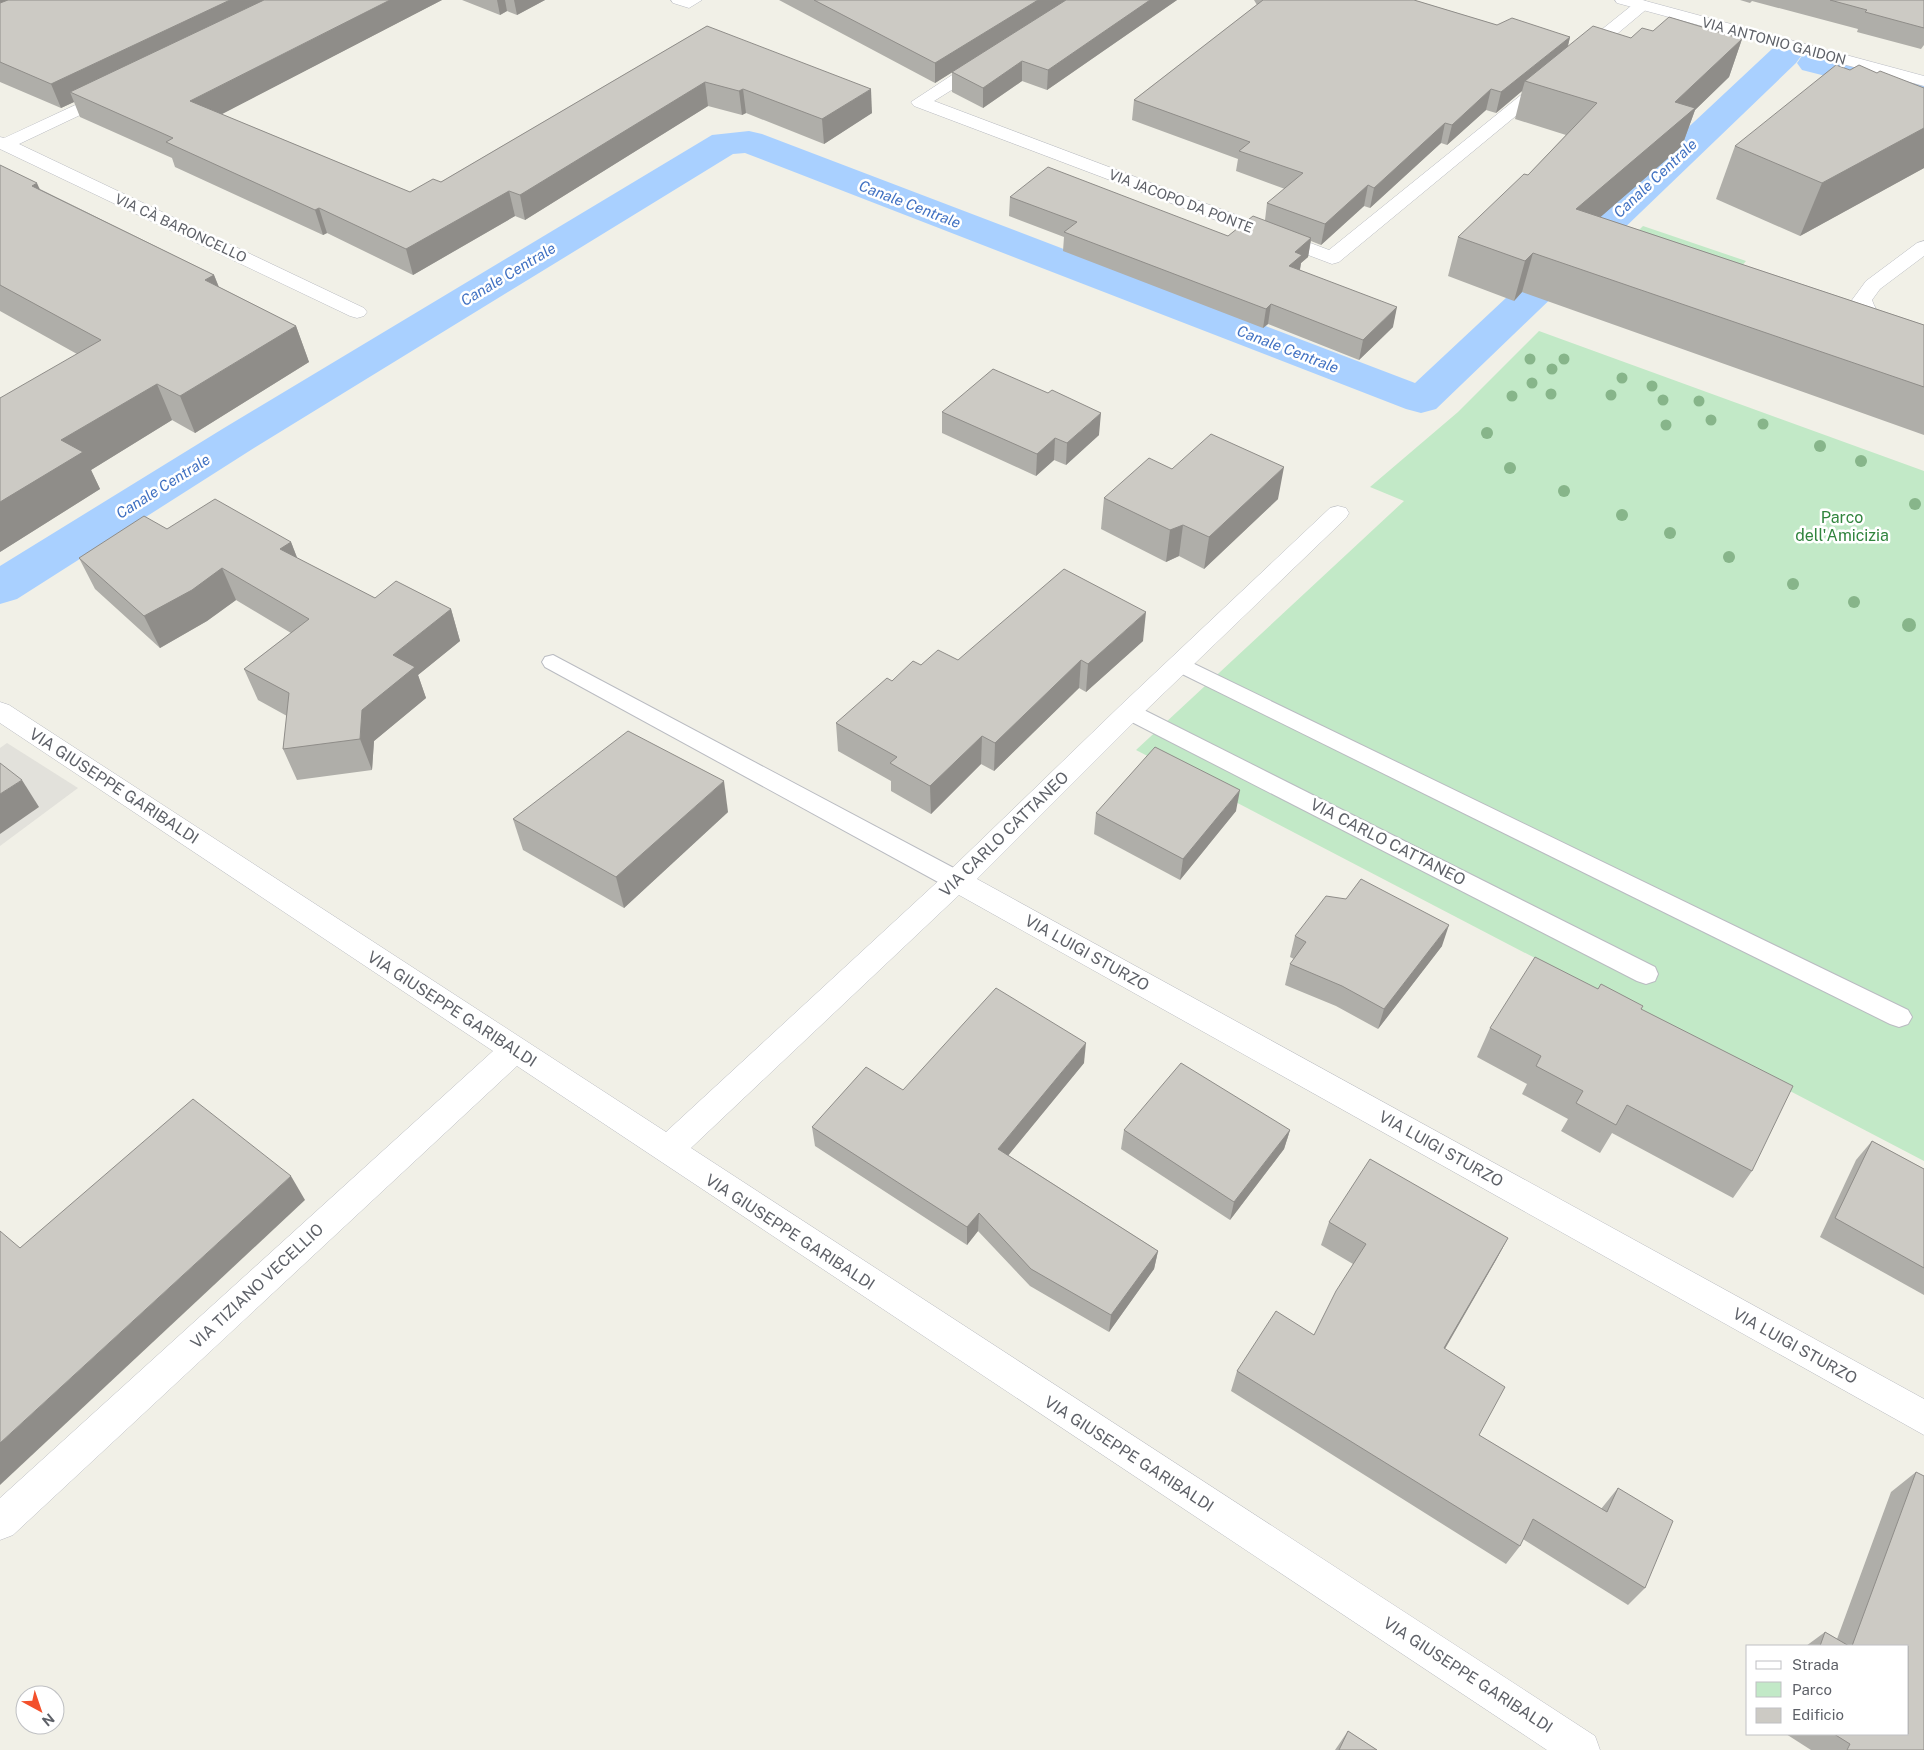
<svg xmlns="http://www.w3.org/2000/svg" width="1924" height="1750" font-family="'Public Sans',sans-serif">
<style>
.industrial{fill:#e2e1db}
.green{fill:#c2e9c7}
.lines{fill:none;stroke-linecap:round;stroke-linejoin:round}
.canal{fill:#a9d0ff;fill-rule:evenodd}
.lane-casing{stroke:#b9bbc1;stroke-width:2}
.street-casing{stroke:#b9bbc1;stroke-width:1}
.secondary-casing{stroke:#bcbec5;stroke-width:1}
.lane{fill:#fff;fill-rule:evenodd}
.street{fill:#fff;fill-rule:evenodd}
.secondary{fill:#fff;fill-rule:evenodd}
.tree{fill:#87b58a}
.wall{fill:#afaea9}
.shaded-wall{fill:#8f8d89}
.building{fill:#cccac4;stroke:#8f8d89}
.labels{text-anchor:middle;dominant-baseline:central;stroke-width:5;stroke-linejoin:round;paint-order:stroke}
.far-street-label{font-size:14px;fill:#5e6168;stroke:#fff}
.far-water-label{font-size:15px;font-style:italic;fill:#4071c2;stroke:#fff}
.park-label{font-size:16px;fill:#30843d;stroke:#fff}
.street-label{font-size:16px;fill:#5e6168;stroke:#fff}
</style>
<rect width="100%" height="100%" fill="#f1f0e7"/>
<polygon class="industrial" points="7,743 78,788 0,846 0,748"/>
<g class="green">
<polygon points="1643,226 1746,261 1725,285 1620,249"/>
<polygon points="1539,331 1924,471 1924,1161 1136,750 1404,501 1370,487 1458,412"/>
</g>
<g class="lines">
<g class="canal">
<polygon points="1784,46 1796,49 1801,56 1796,63 1436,409 1421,413 1406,409 745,153 733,154 254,448 17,599 0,604 0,566 224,428 712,135 749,131 762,134 1415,383 1772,49"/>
<polygon points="1814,53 1924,81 1924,101 1802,70 1797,63 1802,56"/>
</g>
<g class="lane-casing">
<g id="lane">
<polygon points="553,655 965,874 969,881 965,888 957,890 949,888 545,667 542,662 545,657"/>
<polygon points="1180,657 1908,1010 1912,1017 1908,1024 1899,1027 1890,1024 1172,669 1169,664 1172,659"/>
<polygon points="1130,703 1655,967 1658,974 1655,981 1646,984 1637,981 1122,717 1119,711 1122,705"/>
</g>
</g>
<g class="street-casing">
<g id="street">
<polygon points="671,0 702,0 689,8 673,3"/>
<polygon points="1642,0 1648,2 1650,5 1648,8 1587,59 1575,59 1573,55 1575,51 1636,2"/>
<polygon points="984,57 990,58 993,62 990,66 934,101 1329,250 1542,78 1554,78 1557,82 1339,262 1332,264 914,106 911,102 978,58"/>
<polygon points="110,89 116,90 119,94 116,98 19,144 364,308 367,312 364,316 357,318 350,316 0,149 0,137 4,138"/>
<path d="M1924,241V256L1880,289L1872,300C1880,324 1902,329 1924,335V348C1894,341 1862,333 1852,300L1866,281L1917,243Z"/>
<polygon points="1338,506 1346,508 1349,513 1346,518 1139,717 977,879 1924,1399 1924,1435 959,895 691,1148 1595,1736 1600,1750 1547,1750 517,1066 13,1535 0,1540 0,1498 493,1051 0,723 0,702 9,705 666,1132 947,873 1121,705 1330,508"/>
</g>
</g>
<g class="secondary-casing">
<polygon id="secondary" points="1615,0 1642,0 1924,76 1924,86 1617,3"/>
</g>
<use href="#lane" class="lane"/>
<use href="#street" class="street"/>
<use href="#secondary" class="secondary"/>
</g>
<g class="tree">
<circle cx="1530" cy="359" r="5.5"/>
<circle cx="1564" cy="359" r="5.5"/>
<circle cx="1552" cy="369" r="5.5"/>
<circle cx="1622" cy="378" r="5.5"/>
<circle cx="1532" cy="383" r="5.5"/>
<circle cx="1652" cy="386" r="5.5"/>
<circle cx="1551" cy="394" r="5.5"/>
<circle cx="1611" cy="395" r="5.5"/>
<circle cx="1512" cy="396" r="5.5"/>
<circle cx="1663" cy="400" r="5.5"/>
<circle cx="1699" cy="401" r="5.5"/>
<circle cx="1711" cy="420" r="5.5"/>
<circle cx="1763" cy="424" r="5.5"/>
<circle cx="1666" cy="425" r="5.5"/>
<circle cx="1487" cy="433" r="6"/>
<circle cx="1820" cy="446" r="6"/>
<circle cx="1861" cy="461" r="6"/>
<circle cx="1510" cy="468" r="6"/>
<circle cx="1564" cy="491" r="6"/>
<circle cx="1915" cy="504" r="6"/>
<circle cx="1622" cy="515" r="6"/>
<circle cx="1670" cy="533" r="6"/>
<circle cx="1729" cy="557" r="6"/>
<circle cx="1793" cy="584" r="6"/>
<circle cx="1854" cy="602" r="6"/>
<circle cx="1909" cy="625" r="7"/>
</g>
<g class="wall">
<polygon points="0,0 442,0 221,114 410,192 441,182 707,26 872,113 824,144 746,113 742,115 708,106 525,220 515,216 413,275 327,233 323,235 175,167 172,158 80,117 74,102 61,108 0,82"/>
<polygon points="462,0 545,0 517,15 507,11 500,15"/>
<polygon points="779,0 1177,0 1047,90 1022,81 983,108 952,92 952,72 935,83"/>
<polygon points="1254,0 1414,0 1497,25 1570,37 1568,46 1631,38 1653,31 1742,39 1729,77 1695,110 1682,146 1600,217 1924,325 1924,435 1522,292 1514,301 1448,276 1458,237 1528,175 1566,135 1515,119 1522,91 1496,113 1486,110 1447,145 1441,143 1370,208 1364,206 1321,245 1311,241 1308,257 1301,263 1300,270 1393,327 1359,360 1268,324 1263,328 1063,251 1064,237 1009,216 1010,197 1228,236 1265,220 1267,203 1285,189 1236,171 1238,159 1132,120 1134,100 1257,5"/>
<polygon points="1740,0 1924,0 1924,45 1921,49 1857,32 1858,29 1752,1 1750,3"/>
<polygon points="1850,70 1877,73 1924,88 1924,168 1800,236 1716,199 1735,146"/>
<polygon points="0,165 40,189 214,275 219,287 296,326 309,362 195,433 172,420 91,470 100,489 0,552 77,354 0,311"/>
<polygon points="942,412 1099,435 1066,465 1054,460 1036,476 942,433"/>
<polygon points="1172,469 1278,499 1204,569 1179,556 1166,562 1101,529 1104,498"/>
<polygon points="167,529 291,542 297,558 375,598 451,609 460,641 418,675 426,698 374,741 372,770 297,780 283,749 287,716 258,700 244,669 291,633 236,600 207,621 160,648 95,589 79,558"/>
<polygon points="1143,641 1086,692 1079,688 994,771 981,764 931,814 891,791 891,781 838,751 836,723 892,681 921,665 958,660"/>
<polygon points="1236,811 1180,880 1094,834 1096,813"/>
<polygon points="728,812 624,908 523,850 513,819"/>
<polygon points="1295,936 1442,946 1378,1029 1336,1006 1285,985 1290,964 1294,959 1290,957"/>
<polygon points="1598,989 1641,1009 1752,1171 1733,1198 1612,1133 1600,1153 1561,1131 1568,1119 1522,1094 1527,1084 1477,1057 1490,1028"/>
<polygon points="1084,1063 1008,1155 1158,1251 1154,1269 1109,1332 1030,1286 978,1231 967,1245 815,1146 812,1127 903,1090"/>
<polygon points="1124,1130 1290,1130 1284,1149 1230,1220 1121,1149"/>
<polygon points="1872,1141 1924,1169 1924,1295 1820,1237 1856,1160"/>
<polygon points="1329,1222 1508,1238 1496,1260 1445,1349 1479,1435 1601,1509 1618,1488 1645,1588 1628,1605 1523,1539 1520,1546 1506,1564 1231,1391 1237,1371 1314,1335 1353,1264 1321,1245"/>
<polygon points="1916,1472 1924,1750 1811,1750 1786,1734 1908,1734 1908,1646 1806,1646 1825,1632 1837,1639 1891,1492"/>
<polygon points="1348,1731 1377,1750 1335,1750"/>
</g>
<g class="shaded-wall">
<polygon points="0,0 38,0 0,16"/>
<polygon points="230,0 287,0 70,92 74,102 61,108 51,84"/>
<polygon points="390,0 442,0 199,126 190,101"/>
<polygon points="497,0 505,0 507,11 500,15"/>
<polygon points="514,0 545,0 517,15"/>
<polygon points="1038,0 1069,0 935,83 935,63"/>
<polygon points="1150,0 1177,0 1047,90 1048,70"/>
<polygon points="1570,37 1565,57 1525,81 1522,91 1496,113 1501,92"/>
<polygon points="1742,39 1729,77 1695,110 1682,146 1565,248 1576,209 1675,102"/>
<polygon points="1022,61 1022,81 983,108 983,88"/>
<polygon points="705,82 708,106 525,220 520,195"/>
<polygon points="743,89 746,113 742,115 739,91"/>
<polygon points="871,89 872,113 824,144 822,119"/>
<polygon points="1491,89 1486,110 1447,145 1452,125"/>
<polygon points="1445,123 1441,143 1370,208 1374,188"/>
<polygon points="1924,128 1924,168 1800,236 1822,183"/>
<polygon points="37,183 53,219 32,186"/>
<polygon points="1368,185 1364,206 1321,245 1325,224"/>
<polygon points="509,191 515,216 413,275 406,249"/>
<polygon points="319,208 327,233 323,235 315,210"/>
<polygon points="1311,238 1308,257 1301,263 1299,274 1289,266 1295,252"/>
<polygon points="1533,253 1522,292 1514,301 1525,261"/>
<polygon points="214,275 228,311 205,280"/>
<polygon points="1271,304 1268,324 1263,328 1266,309"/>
<polygon points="1397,307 1393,327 1359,360 1363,340"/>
<polygon points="296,326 309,362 195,433 180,396"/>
<polygon points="157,384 172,420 91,470 100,489 0,552 0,502 61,440"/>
<polygon points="1101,413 1099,435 1066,465 1067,443"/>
<polygon points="1055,438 1054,460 1036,476 1037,454"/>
<polygon points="1284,467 1278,499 1204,569 1209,537"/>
<polygon points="1183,525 1179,556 1166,562 1170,530"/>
<polygon points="291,542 303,573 280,549"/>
<polygon points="222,568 236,600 207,621 160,648 144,616"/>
<polygon points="451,609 460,641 418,675 426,698 374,741 372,770 360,739 362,710 393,655"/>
<polygon points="1146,612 1143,641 1086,692 1088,664"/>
<polygon points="1081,660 1079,688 994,771 995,743"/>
<polygon points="982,736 981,764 931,814 930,786"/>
<polygon points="22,780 39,807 0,834 0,794"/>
<polygon points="724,781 728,812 624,908 616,877"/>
<polygon points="1240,790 1236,811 1180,880 1183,859"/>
<polygon points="1449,925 1442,946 1378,1029 1384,1009"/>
<polygon points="1086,1043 1084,1063 998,1168 998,1149"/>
<polygon points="1290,1130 1284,1149 1230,1220 1234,1202"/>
<polygon points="291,1176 305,1200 0,1485 0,1443"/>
<polygon points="979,1213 978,1231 967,1245 967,1227"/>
<polygon points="1508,1238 1496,1260 1433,1369 1444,1348"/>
<polygon points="1158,1251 1154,1269 1109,1332 1111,1315"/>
</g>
<g class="building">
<polygon points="8,0 230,0 51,84 0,62 0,3"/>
<polygon points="264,0 390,0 190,101 410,192 433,179 441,182 707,26 871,89 822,119 743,89 739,91 705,82 520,195 509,191 406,249 319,208 315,210 166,142 173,138 70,92"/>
<polygon points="814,0 1038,0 935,63"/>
<polygon points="1066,0 1150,0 1048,70 1022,61 983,88 952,72"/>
<polygon points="1263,0 1414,0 1497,25 1512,18 1570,37 1501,92 1491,89 1452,125 1445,123 1374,188 1368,185 1325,224 1267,203 1303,173 1239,151 1250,142 1134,100"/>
<polygon points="1830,0 1924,0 1924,28 1865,12 1867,10"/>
<polygon points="1669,17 1742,39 1675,102 1695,108 1576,209 1924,325 1924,387 1533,253 1525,261 1458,237 1524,174 1528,175 1597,103 1525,81 1593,26 1631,38 1642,28 1653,31"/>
<polygon points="1836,65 1850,70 1859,65 1877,73 1880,71 1924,88 1924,128 1822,183 1735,146"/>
<polygon points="0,165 37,183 32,186 214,275 205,280 296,326 180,396 157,384 61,440 83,452 0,502 0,398 101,340 0,285"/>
<polygon points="1048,167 1228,236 1253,216 1311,238 1295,252 1302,255 1289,266 1397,307 1363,340 1271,304 1266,309 1064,232 1077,222 1010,197"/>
<polygon points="993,369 1048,393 1052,390 1101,413 1067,443 1055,438 1037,454 942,412"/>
<polygon points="1211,434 1284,467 1209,537 1183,525 1170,530 1104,498 1149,458 1172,469"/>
<polygon points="215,499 291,542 280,549 375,598 396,581 451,609 393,655 415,667 362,710 360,739 283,749 289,693 244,669 309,619 222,568 192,590 144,616 79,558 144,516 167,529"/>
<polygon points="1064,569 1146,612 1088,664 1081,660 995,743 982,736 930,786 890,763 897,757 836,723 887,678 892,681 913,661 921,665 938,650 958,660"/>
<polygon points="628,731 724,781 616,877 513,819"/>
<polygon points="1155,747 1240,790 1183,859 1096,813"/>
<polygon points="0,763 22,780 0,794"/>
<polygon points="1361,879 1449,925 1384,1009 1342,986 1290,964 1306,942 1295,936 1326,896 1346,899"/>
<polygon points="1535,957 1598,989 1601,984 1643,1006 1641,1009 1793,1086 1752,1171 1627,1105 1616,1125 1576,1103 1583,1091 1536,1066 1541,1056 1490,1028"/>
<polygon points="996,988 1086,1043 998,1149 1158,1251 1111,1315 1031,1269 979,1213 967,1227 812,1127 866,1067 903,1090"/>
<polygon points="1181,1063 1290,1130 1234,1202 1124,1130"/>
<polygon points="193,1099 291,1176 0,1443 0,1231 20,1248"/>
<polygon points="1872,1141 1924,1169 1924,1268 1835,1218"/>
<polygon points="1370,1159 1508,1238 1444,1348 1505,1387 1479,1435 1607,1512 1618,1488 1673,1521 1645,1588 1533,1519 1520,1546 1237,1371 1276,1311 1314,1335 1336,1291 1366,1244 1329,1222"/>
<polygon points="1916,1472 1924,1476 1924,1750 1847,1750 1850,1744 1834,1734 1908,1734 1908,1646 1852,1646"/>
<polygon points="1825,1632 1849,1646 1820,1646"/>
<polygon points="1348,1731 1377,1750 1339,1750"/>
</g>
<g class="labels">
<g class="far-street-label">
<text transform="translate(1774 41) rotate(15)">VIA ANTONIO GAIDON</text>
<text transform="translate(1181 201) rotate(21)">VIA JACOPO DA PONTE</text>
<text transform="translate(181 228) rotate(25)">VIA CÀ BARONCELLO</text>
</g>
<g class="far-water-label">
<text transform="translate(1655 178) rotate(-43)">Canale Centrale</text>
<text transform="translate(910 204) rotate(21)">Canale Centrale</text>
<text transform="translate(508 274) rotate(-31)">Canale Centrale</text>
<text transform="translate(1288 349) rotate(21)">Canale Centrale</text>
<text transform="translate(163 486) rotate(-32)">Canale Centrale</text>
</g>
<g class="park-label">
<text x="1842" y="517">Parco<tspan x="1842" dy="18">dell'Amicizia</tspan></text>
</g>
<g class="street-label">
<text transform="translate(114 786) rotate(33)">VIA GIUSEPPE GARIBALDI</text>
<text transform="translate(1004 834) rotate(-44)">VIA CARLO CATTANEO</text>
<text transform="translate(1388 842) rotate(27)">VIA CARLO CATTANEO</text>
<text transform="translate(1087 953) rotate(29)">VIA LUIGI STURZO</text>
<text transform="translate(452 1009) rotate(33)">VIA GIUSEPPE GARIBALDI</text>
<text transform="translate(1441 1149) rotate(29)">VIA LUIGI STURZO</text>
<text transform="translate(790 1232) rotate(33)">VIA GIUSEPPE GARIBALDI</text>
<text transform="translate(257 1286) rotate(-43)">VIA TIZIANO VECELLIO</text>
<text transform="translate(1795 1346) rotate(29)">VIA LUIGI STURZO</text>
<text transform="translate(1129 1454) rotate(33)">VIA GIUSEPPE GARIBALDI</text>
<text transform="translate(1468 1675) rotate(33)">VIA GIUSEPPE GARIBALDI</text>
</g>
</g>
<rect x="1746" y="1645" width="162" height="90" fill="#ffffff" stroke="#bfc0c3"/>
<rect x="1756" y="1661" width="25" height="8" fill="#ffffff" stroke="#bfc0c3"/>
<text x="1792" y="1670" font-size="15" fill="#5e6168">Strada</text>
<rect x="1756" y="1682" width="25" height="15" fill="#c2e9c7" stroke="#bfc0c3"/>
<text x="1792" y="1695" font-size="15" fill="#5e6168">Parco</text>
<rect x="1756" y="1708" width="25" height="15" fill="#cccac4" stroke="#bfc0c3"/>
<text x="1792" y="1720" font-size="15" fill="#5e6168">Edificio</text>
<g transform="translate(40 1710) rotate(140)"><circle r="24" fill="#ffffff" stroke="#bfc0c3"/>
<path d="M0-4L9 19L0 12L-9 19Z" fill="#f3502b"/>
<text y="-8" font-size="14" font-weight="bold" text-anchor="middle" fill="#5e6168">N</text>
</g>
</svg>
